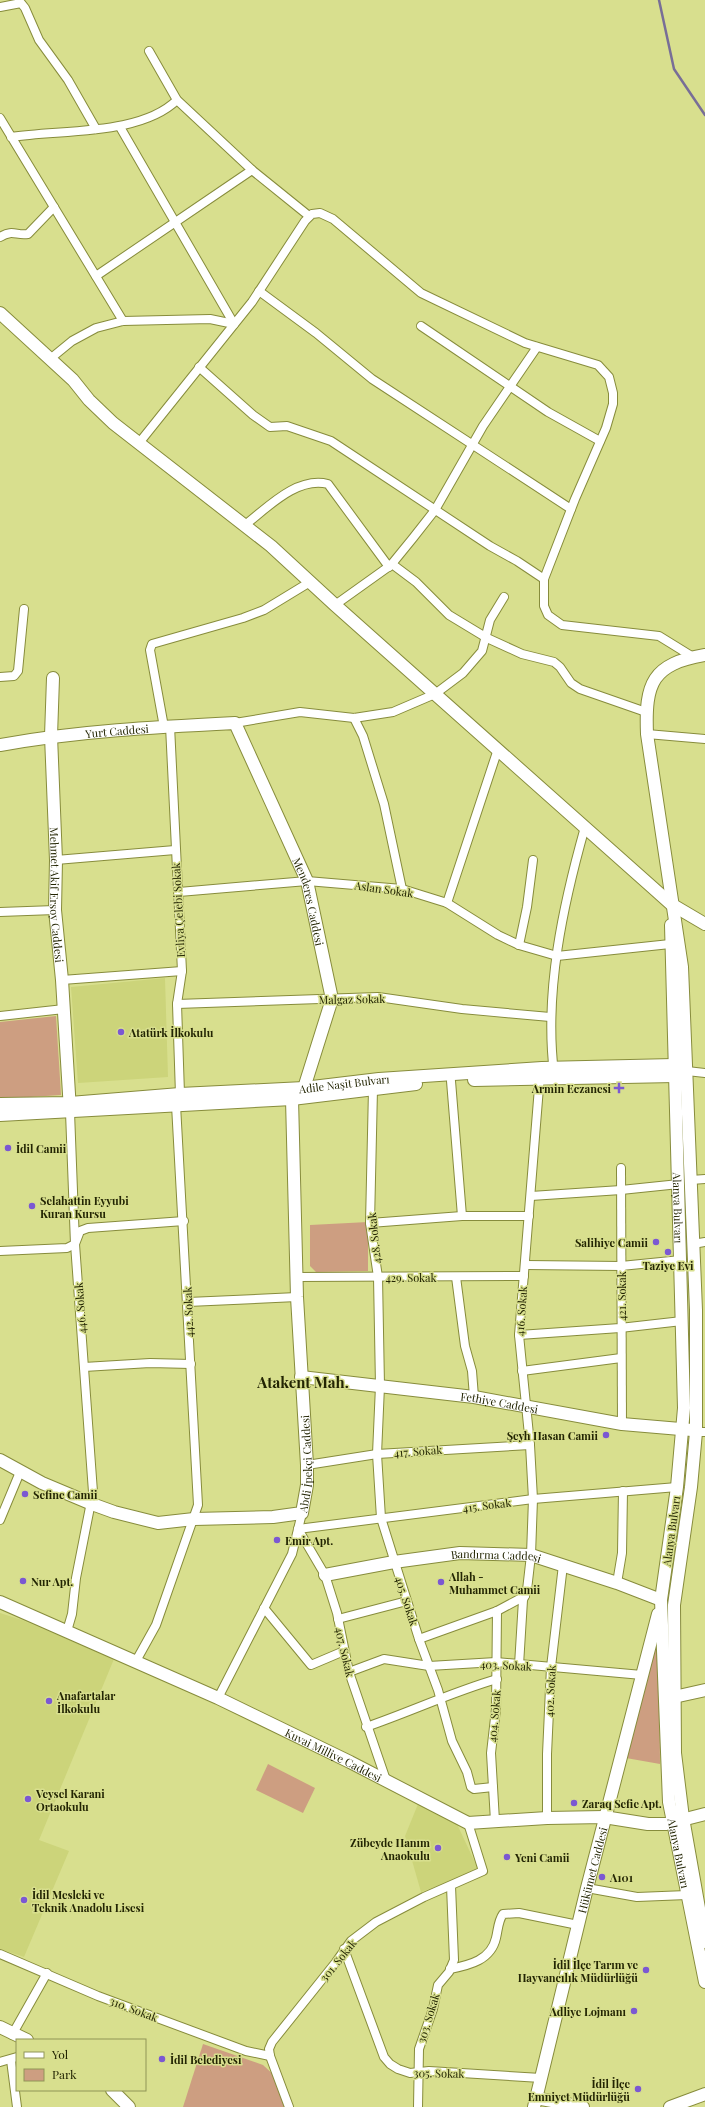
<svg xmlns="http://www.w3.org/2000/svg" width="705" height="2107" font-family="'Playfair Display',serif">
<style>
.built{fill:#ccd47a}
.green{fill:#cd9e81}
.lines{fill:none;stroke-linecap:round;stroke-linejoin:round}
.stream{stroke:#786e97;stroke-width:2.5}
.street-casing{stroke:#878c3c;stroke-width:10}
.secondary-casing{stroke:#878c3c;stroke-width:14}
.street{stroke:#fff;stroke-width:8}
.secondary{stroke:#fff;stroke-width:12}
.poi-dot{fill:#7b58d2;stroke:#d8df8e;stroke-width:1.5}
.labels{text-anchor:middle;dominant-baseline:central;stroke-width:3;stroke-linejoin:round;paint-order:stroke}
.street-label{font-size:11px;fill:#232503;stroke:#d8df8e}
.poi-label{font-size:11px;font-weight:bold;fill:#232503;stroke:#d8df8e;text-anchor:start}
.district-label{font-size:15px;font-weight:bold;fill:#232503;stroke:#d8df8e}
</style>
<rect width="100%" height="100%" fill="#d8df8e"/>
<g class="built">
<polygon points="165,978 168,1077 78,1083 71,987"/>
<polygon points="0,1613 22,1620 114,1659 39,1840 69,1851 24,1957 0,1949"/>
<polygon points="418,1804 456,1822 479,1871 421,1892 405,1836"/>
</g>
<g class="green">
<polygon points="56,1016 61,1095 0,1099 0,1022"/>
<polygon points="368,1222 368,1271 316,1272 310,1266 310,1225"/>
<polygon points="659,1647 660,1764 626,1758 654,1648"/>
<polygon points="268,1764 315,1788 303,1813 256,1790"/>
<polygon points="203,2044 263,2065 276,2077 284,2107 183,2107"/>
</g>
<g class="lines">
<polyline class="stream" points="659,0 674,69 705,115"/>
<g class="street-casing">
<g id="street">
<polyline points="0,7 21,3 25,8 39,40 68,80 96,129"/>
<polyline points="149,51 177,100 252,170 309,216"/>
<polyline points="0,118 123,321"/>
<polyline points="120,127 234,324"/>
<path d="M11,137C61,129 140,136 177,100"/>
<path d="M0,237C13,229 16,236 28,234L54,207"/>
<polyline points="96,276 252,170"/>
<polyline points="259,291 316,333 372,379 571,509"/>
<polyline points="421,326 548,412 600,441"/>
<polyline points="50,359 72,341 96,328 123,321 210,319 234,324"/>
<polyline points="199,367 253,415 270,427 287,426 331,441 490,546 517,561 544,579"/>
<polyline points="139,443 252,302 305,221 312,214 320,213 333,219 421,293 525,343 598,365 609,377 613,393 613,404 606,428 575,499 544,579 544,606 548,615 562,625 659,636 693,657"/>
<path d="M245,525C267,508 297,476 328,484L389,567"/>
<polyline points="392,564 416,582 449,615 487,638 522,654 554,662 560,667 571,683 580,689 646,712"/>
<polyline points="335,605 391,565 413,538 435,510 483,426 537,347"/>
<polyline points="0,677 14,676 18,671 24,609"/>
<polyline points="354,718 363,736 384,804 402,889"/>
<polyline points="235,723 300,712 354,718 393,712 435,694 463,673 482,651 490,620 504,597"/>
<polyline points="170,726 182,971 177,1004 180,1094"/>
<polyline points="164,727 150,650 152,644 243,618 264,610 310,582"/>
<polyline points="647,734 705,739"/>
<polyline points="56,860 175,850"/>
<polyline points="179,892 307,881 402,889 447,903 498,935 519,945 557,956 670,944"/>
<polyline points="447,903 498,749"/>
<polyline points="0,912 55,910"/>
<polyline points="519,945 527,907 533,860"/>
<polyline points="62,980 182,971"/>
<polyline points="177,1004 378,997 462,1009 550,1017"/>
<polyline points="0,1016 64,1009"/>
<path d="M554,1073C544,992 563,905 585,827"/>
<polyline points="683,1073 687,1071 705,1073"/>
<polyline points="451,1081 462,1216"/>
<polyline points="373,1089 370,1223 378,1277 380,1386 377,1454 381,1518 419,1639 438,1690 452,1741 467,1772 471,1787 474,1789 493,1787"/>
<polyline points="621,1168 622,1424"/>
<polyline points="691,1180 705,1179"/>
<polyline points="531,1196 621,1190 679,1184"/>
<polyline points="370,1223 462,1216 529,1216"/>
<polyline points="693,1244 705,1242"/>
<polyline points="0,1251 67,1248 75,1244 80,1231 88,1228 184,1221"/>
<polyline points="526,1265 621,1266 681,1260"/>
<polyline points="297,1277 524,1276"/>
<polyline points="456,1277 465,1346 472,1371 474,1397"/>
<polyline points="188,1302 297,1297"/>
<polyline points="519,1335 620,1328 682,1321"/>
<polyline points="84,1367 150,1363 191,1364"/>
<polyline points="522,1371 621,1358"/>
<polyline points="696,1432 705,1432"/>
<polyline points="307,1465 377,1454 530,1445"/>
<polyline points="0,1520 20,1472"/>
<polyline points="617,1583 622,1553 623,1491"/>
<polyline points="264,1608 311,1665 344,1651"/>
<polyline points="338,1619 407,1601"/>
<polyline points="67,1631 72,1614 76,1578 93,1492 75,1244 70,1112"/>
<polyline points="419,1639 497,1611 525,1596"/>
<polyline points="136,1661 156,1625 198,1505 176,1105"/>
<polyline points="519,1665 523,1600 527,1590 531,1555 533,1499 530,1445 519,1335 540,1075"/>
<polyline points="349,1672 384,1659 429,1666 496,1662 642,1675"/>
<polyline points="218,1698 292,1554 302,1513"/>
<path d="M366,1727C410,1712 452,1692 497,1679"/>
<polyline points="386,1780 349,1672 337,1613 325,1575 298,1529 533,1499 677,1487"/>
<polyline points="547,1818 547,1754 551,1667 563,1565"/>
<polyline points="495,1821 491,1753 496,1709 497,1611"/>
<polyline points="587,1888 637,1897 687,1895"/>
<polyline points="344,1949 384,2057 390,2064 398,2069 410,2073 429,2071 541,2078"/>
<polyline points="0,1954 98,1996 246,2051 270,2056"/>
<path d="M450,1969C470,1965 491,1960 496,1938C498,1930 498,1921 503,1914L519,1913L578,1925"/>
<polyline points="12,2035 47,1973"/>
<polyline points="11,2060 17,2107"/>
<polyline points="0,2062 17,2057"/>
<polyline points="289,2107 270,2056 269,2049 272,2042 336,1962 351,1941 376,1922 424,1897 483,1871 468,1823"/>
<polyline points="418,2107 419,2049 433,2009 438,1985 449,1972 454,1960 451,1886"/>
</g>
</g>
<g class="secondary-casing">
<g id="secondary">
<polyline points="0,313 73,380 89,400 113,423 271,546 335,605 652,887 671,904 705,924"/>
<path d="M705,655C652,664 645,683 647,734L682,967L696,1310V1432L691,1487L674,1605L675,1753L683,1818L705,1942"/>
<path id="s1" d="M53,678L51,736L56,860L55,910L62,980L70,1110"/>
<path id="s2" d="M0,745C78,731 156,727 235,723L307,881L332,999L304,1088"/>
<path id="s3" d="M671,925L684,1408L677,1487L661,1600L669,1802L705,1982"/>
<polyline points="474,1080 675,1076"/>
<path id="s4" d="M0,1104L70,1103L180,1094L304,1088L379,1079L542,1068L674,1065L680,1068"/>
<polyline points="0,1115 292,1099 416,1084"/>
<path id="s5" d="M301,1377L474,1397L622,1424L692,1430"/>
<path id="s6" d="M0,1460L42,1483L92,1504L114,1512L158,1523L194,1519L273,1517L302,1513L307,1485V1465L297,1297L292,1099"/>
<path id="s7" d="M325,1575L394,1562L460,1553L531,1555L617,1583L661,1600"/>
<path id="s8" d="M0,1602L218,1698L350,1762L468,1823L547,1818L604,1817L648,1824H666L705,1814"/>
<polyline points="674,1697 705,1690"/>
<polyline points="0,2027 27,2040"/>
<polyline points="112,2090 129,2107"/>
<polyline points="536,2098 583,2107"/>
<path id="s9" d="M534,2107L587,1888L658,1614"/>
<polyline points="670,2107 705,2094"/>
</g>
</g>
<use href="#street" class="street"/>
<use href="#secondary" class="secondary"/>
</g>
<g class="poi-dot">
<circle cx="121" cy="1032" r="4"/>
<path d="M617 1082h4v4h4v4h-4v4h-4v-4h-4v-4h4z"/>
<circle cx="8" cy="1148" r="4"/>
<circle cx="32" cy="1206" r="4"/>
<circle cx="656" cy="1242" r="4"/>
<circle cx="668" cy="1252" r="4"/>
<circle cx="606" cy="1435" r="4"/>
<circle cx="25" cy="1494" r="4"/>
<circle cx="277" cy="1540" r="4"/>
<circle cx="23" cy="1581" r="4"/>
<circle cx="441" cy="1582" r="4"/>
<circle cx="49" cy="1701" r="4"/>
<circle cx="28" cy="1799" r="4"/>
<circle cx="574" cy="1803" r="4"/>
<circle cx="438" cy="1848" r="4"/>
<circle cx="507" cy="1857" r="4"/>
<circle cx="602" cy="1877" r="4"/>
<circle cx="24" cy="1900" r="4"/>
<circle cx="646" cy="1970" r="4"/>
<circle cx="634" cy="2011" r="4"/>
<circle cx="162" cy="2059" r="4"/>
<circle cx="638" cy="2089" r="4"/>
</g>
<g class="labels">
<g class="street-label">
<text stroke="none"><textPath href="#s2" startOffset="118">Yurt Caddesi</textPath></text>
<text transform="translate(384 889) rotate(8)">Aslan Sokak</text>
<text stroke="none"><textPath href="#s1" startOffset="217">Mehmet Akif Ersoy Caddesi</textPath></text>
<text stroke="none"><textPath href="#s2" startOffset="430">Menderes Caddesi</textPath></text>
<text transform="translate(178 910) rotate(-93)">Evliya Çelebi Sokak</text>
<text transform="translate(352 999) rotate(-1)">Malgaz Sokak</text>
<text stroke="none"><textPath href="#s4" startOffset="345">Adile Naşit Bulvarı</textPath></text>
<text stroke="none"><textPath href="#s3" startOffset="283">Alanya Bulvarı</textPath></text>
<text transform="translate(374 1238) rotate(-96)">428. Sokak</text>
<text x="411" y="1277">429. Sokak</text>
<text transform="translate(621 1296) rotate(-90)">421. Sokak</text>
<text transform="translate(80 1308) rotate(-94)">446. Sokak</text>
<text transform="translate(521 1311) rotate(-86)">416. Sokak</text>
<text transform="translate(188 1312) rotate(-92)">442. Sokak</text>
<text stroke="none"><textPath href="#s5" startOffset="200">Fethiye Caddesi</textPath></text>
<text transform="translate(418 1451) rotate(-4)">417. Sokak</text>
<text stroke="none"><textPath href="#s6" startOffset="365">Abdi İpekçi Caddesi</textPath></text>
<text transform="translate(487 1505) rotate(-7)">415. Sokak</text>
<text transform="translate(671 1531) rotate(-82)">Alanya Bulvarı</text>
<text stroke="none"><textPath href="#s7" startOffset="173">Bandırma Caddesi</textPath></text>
<text transform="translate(407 1601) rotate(72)">405. Sokak</text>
<text transform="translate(345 1652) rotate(77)">407. Sokak</text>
<text transform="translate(506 1665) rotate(3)">403. Sokak</text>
<text transform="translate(550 1691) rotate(-87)">402. Sokak</text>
<text transform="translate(494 1716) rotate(-85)">404. Sokak</text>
<text stroke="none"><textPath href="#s8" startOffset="367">Kuvai Milliye Caddesi</textPath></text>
<text stroke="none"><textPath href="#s3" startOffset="931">Alanya Bulvarı</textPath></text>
<text stroke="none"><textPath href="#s9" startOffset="244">Hükümet Caddesi</textPath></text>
<text transform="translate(338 1960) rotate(-51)">301. Sokak</text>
<text transform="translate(134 2009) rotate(21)">310. Sokak</text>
<text transform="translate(428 2018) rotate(-73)">303. Sokak</text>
<text transform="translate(439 2073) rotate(1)">305. Sokak</text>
</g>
<g class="poi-label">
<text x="129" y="1032">Atatürk İlkokulu</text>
<text x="611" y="1088" text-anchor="end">Armin Eczanesi</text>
<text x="16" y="1148">İdil Camii</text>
<text x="40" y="1200">Selahattin Eyyubi<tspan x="40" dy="13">Kuran Kursu</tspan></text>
<text x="648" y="1242" text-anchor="end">Salihiye Camii</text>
<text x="668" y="1265" text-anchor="middle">Taziye Evi</text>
<text x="598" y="1435" text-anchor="end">Şeyh Hasan Camii</text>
<text x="33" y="1494">Sefine Camii</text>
<text x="285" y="1540">Emir Apt.</text>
<text x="449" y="1576">Allah -<tspan x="449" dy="13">Muhammet Camii</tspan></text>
<text x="31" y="1581">Nur Apt.</text>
<text x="57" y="1695">Anafartalar<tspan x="57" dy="13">İlkokulu</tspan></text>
<text x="36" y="1793">Veysel Karani<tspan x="36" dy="13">Ortaokulu</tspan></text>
<text x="582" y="1803">Zaraq Sefie Apt.</text>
<text x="430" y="1842" text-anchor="end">Zübeyde Hanım<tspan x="430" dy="13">Anaokulu</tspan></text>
<text x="515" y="1857">Yeni Camii</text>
<text x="610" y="1877">A101</text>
<text x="32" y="1894">İdil Mesleki ve<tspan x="32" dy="13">Teknik Anadolu Lisesi</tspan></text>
<text x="638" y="1964" text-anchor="end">İdil İlçe Tarım ve<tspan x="638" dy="13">Hayvancılık Müdürlüğü</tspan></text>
<text x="626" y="2011" text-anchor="end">Adliye Lojmanı</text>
<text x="170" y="2059">İdil Belediyesi</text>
<text x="630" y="2083" text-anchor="end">İdil İlçe<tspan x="630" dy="13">Emniyet Müdürlüğü</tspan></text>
</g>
<g class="district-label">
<text x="303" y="1382">Atakent Mah.</text>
</g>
</g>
<rect x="16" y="2039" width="130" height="52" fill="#d8df8e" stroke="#909556"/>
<rect x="24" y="2052" width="20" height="6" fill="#ffffff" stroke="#909556"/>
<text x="52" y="2059" font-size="12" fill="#232503">Yol</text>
<rect x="24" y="2069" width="20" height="12" fill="#cd9e81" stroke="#909556"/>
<text x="52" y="2079" font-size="12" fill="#232503">Park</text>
</svg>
